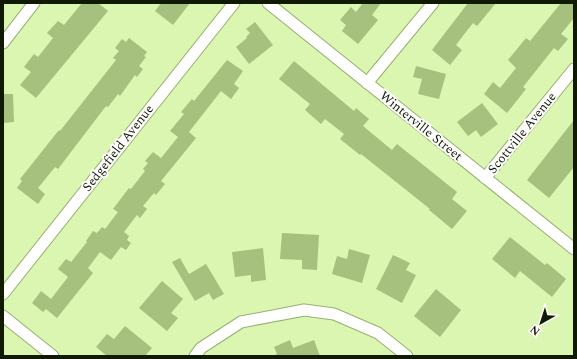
<svg xmlns="http://www.w3.org/2000/svg" width="577" height="359" font-family="Spectral,serif">
<style>
.building{fill:#a6c07d}
.lines{fill:none;stroke-linecap:round;stroke-linejoin:round}
.minor-casing{stroke:#97b16f;stroke-width:13}
.minor{stroke:#fff;stroke-width:11}
.labels{text-anchor:middle;dominant-baseline:central;stroke-width:4;stroke-linejoin:round;paint-order:stroke}
.street-label{font-size:13px;fill:#101901;stroke:#fff}
</style>
<rect width="100%" height="100%" fill="#dbf6b1"/>
<g class="building">
<polygon points="82,3 98,3 108,11 36,98 20,85 31,72 24,67 34,54 38,57 53,38 47,33 58,21 64,25"/>
<polygon points="161,3 190,3 173,25 155,11"/>
<polygon points="363,3 381,3 372,15 378,20 358,44 342,31 346,25 340,20 351,7 356,12"/>
<polygon points="468,3 496,3 477,26 473,23 462,37 456,45 462,50 450,65 432,50"/>
<polygon points="561,3 574,3 574,18 561,34 568,39 558,51 554,48 523,87 526,89 507,113 484,94 493,82 500,88 516,68 508,60 526,38 530,41"/>
<polygon points="255,22 273,45 249,64 236,47 247,38 246,37 250,33 246,29"/>
<polygon points="129,38 147,52 144,56 146,57 139,66 143,69 137,77 135,75 120,96 118,94 108,107 106,106 58,169 55,167 38,188 45,194 38,204 17,188 22,181 20,179 59,130 60,131 116,60 113,58 119,51 115,48 122,39 126,42"/>
<polygon points="227,60 243,71 234,84 239,88 231,99 221,91 189,132 196,138 161,181 165,184 156,195 154,193 143,206 147,209 140,218 137,215 124,232 129,236 127,240 131,243 126,250 121,247 111,260 100,252 88,268 93,273 57,318 46,309 43,312 32,303 41,291 51,299 68,277 58,269 66,259 71,262 87,242 86,241 93,231 97,233 102,227 105,229 118,212 113,209 129,188 131,189 145,171 143,169 148,163 145,161 153,152 161,158 178,137 170,131 184,114 181,112 192,99 194,101"/>
<polygon points="294,61 354,111 356,108 369,119 363,126 392,150 397,144 457,192 452,199 467,211 452,229 429,210 430,209 361,154 360,155 340,139 344,134 325,119 321,124 305,110 310,104 279,79"/>
<polygon points="416,66 446,74 439,99 418,94 422,79 413,77"/>
<polygon points="3,94 13,94 14,122 3,123"/>
<polygon points="482,103 498,124 481,137 476,130 468,136 457,122"/>
<polygon points="574,120 574,167 549,198 527,180"/>
<polygon points="282,233 319,235 317,270 302,269 302,260 280,259"/>
<polygon points="510,237 545,265 547,263 566,279 552,297 520,271 515,278 492,259"/>
<polygon points="263,248 266,280 251,282 251,275 235,277 232,252"/>
<polygon points="349,249 370,255 362,283 332,274 337,256 347,259"/>
<polygon points="393,255 410,263 406,270 416,275 402,303 376,289"/>
<polygon points="180,258 189,274 206,264 224,294 213,300 209,293 195,301 172,262"/>
<polygon points="162,281 183,299 171,313 178,318 167,331 139,308"/>
<polygon points="436,289 461,310 440,337 414,316"/>
<polygon points="125,326 152,348 145,356 107,356 96,347 107,334 114,339"/>
<polygon points="290,340 293,348 314,340 320,356 274,356 277,354 274,347"/>
</g>
<g class="lines">
<g class="minor-casing">
<g id="minor">
<polyline points="268,3 574,249"/>
<polyline points="3,43 34,3"/>
<polyline points="367,83 433,3"/>
<polyline points="485,178 574,69"/>
<polyline points="3,294 234,3"/>
<polyline points="3,316 53,356"/>
<polyline points="195,356 201,348 241,322 304,310 334,314 378,333 407,356"/>
</g>
</g>
<use href="#minor" class="minor"/>
</g>
<g class="labels">
<g class="street-label">
<text transform="translate(421 126) rotate(39)">Winterville Street</text>
<text transform="translate(522 133) rotate(-51)">Scottville Avenue</text>
<text transform="translate(118 148) rotate(-52)">Sedgefield Avenue</text>
</g>
</g>
<rect width="577" height="359" fill="none" stroke="#101901" stroke-width="8"/>
<g transform="translate(541 323) rotate(219)" stroke="#ffffff" stroke-width="3" paint-order="stroke">
<path d="M0-3L7 15L0 10L-7 15Z" fill="#101901"/>
<text y="-6" font-size="11" font-weight="bold" text-anchor="middle" fill="#101901">N</text>
</g>
</svg>
